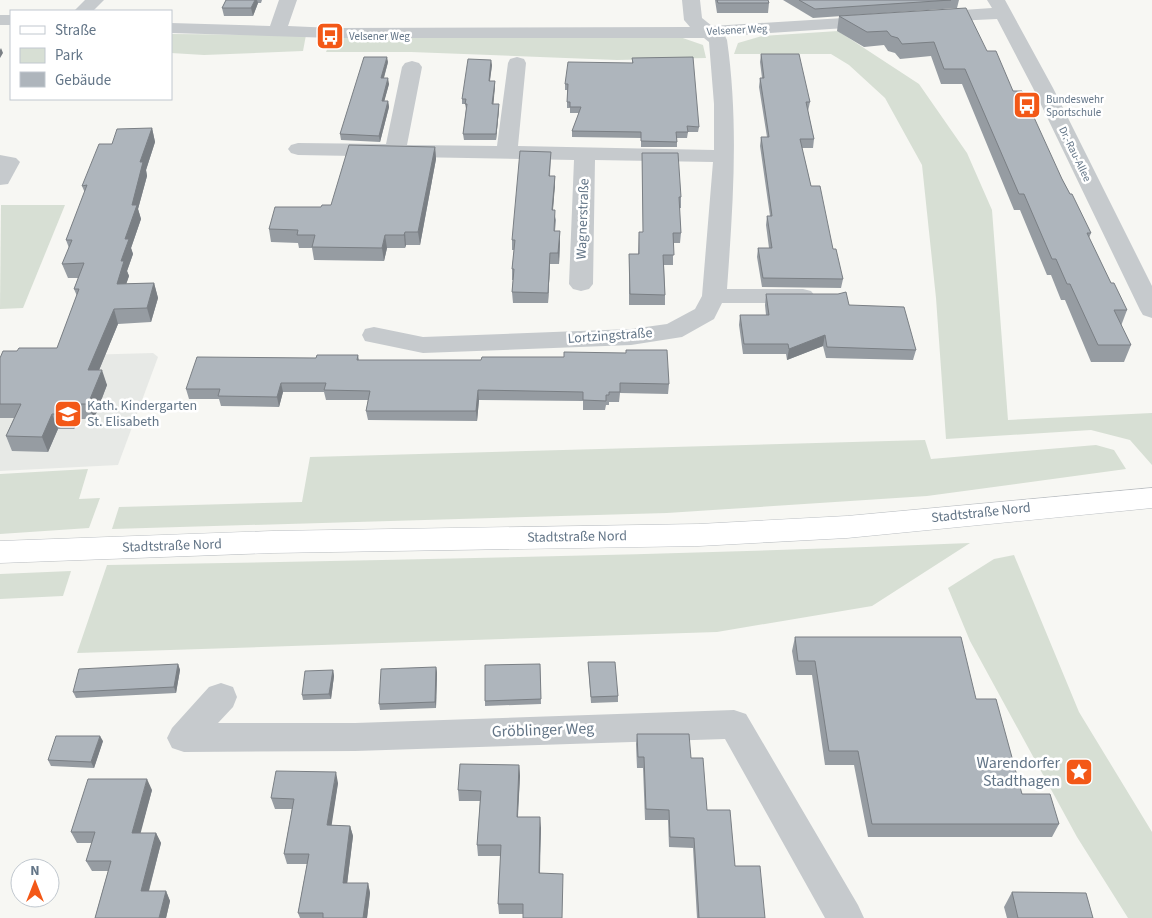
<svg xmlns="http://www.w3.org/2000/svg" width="1152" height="918" font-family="'Source Sans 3',sans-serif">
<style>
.built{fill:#e7e9e6}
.green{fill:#d7dfd4}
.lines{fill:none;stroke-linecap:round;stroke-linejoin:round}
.major-casing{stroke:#b9bdc1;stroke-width:1}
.minor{fill:#c6cacd;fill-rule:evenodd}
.major{fill:#fff;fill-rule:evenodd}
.wall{fill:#969ca2}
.shaded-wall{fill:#7a7f84}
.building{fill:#aeb5bc;stroke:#7a7f84}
.labels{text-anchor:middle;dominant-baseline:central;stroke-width:5;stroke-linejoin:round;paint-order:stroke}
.far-street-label{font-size:11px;fill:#637587;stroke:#fff}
.far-poi-label{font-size:11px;fill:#637587;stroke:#fff;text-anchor:start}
.street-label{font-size:14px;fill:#637587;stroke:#fff}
.poi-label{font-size:14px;fill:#637587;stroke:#fff;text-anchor:start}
.near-street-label{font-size:16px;fill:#637587;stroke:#fff}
.near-poi-label{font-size:16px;fill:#637587;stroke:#fff;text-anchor:end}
</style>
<rect width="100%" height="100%" fill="#f7f7f3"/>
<polygon class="built" points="153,353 158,357 118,465 0,471 0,362 10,357"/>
<g class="green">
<polygon points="838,31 919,84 967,153 992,210 1008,420 1152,413 1152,465 1130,440 1091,430 946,439 936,298 922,165 885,98 849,65 831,54 734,54 738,43 762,36"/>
<polygon points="171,34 306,35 303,51 204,55 171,53"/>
<polygon points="677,36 703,45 706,58 617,60 411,52 326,52 332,37"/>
<polygon points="1,205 65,205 23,308 0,309"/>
<polygon points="925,440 931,459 1096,445 1114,450 1126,469 927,496 667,513 112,529 119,507 302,502 310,457"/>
<polygon points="88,469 79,499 100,498 89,528 0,534 0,474"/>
<path d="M970,543L872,606L717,632L77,653L107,565C395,560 683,555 970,543Z"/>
<polygon points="1014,555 1079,712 1152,832 1152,918 1128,918 1077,837 970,641 948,588 994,559"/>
<polygon points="71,571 63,596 0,599 0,574"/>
</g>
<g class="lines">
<g class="major-casing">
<polygon id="major" points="1152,488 1152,508 847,538 699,546 272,553 0,563 0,541 272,531 699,524 847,516"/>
</g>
<g class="minor">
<polygon points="85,0 104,0 93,11 74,11"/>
<path d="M279,0H297L288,26L333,28L690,27L684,20L682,0H700L702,18L712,26L876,16L882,17L885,21L882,25L876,26L725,36L727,40C739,124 733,205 727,289H803L811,291L815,296L811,301L803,303H722L714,319L682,337L631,345L423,353L365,341L362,335L365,329L374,327L423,337L631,329L667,324L695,309L702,296L713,162L595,160L593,284L589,289L581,291L573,289L569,284L574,160L298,155L291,153L288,149L291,145L298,143L386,144L402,67L405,63L412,61L419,63L422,67L407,145L497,146L508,63L510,59L517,57L524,59L526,63L518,146L714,150V104L709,42L704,38H333L171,33V23L270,26Z"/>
<polygon points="987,0 1005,0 1053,88 1152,286 1152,318 1143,315 1140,310 1033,88 997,19 933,22 927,21 924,17 927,13 933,12 992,8"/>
<rect x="0" y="15" width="11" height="10"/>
<polygon points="0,155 16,158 20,162 8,184 0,185"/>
<polygon points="221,683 233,687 237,697 233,707 218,723 355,723 734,710 746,714 858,905 864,918 825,918 725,739 355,751 184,752 172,748 167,738 172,728 209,687"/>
</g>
<use href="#major" class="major"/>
</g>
<g class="wall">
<polygon points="226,0 262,0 261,3 258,3 253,16 224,16 222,8"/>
<polygon points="715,0 768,0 769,3 768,13 717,13"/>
<polygon points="783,0 959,0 957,8 813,18"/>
<polygon points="839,16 987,51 1013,91 1062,179 1091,233 1089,238 1111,283 1127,310 1121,326 1131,345 1124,362 1091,362 1065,300 1061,300 1051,275 1047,275 1020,210 1014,210 962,84 941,84 931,56 900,59 895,53 888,51 884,45 864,47 837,31"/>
<polygon points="761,54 810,102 808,111 814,139 813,148 802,148 811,186 843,279 841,288 762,287 757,257 758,248 769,248 766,225 767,216 770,216 760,146 761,137 767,137 759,87 760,78 762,78 760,62"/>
<polygon points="632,58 699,127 698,132 688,132 687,138 677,138 677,147 641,147 641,138 572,137 572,131 579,113 570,113 570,108 567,108 567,90 565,90 565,84 632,63"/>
<polygon points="388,62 384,78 389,84 384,101 388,101 389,107 380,142 341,140 340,134"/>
<polygon points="492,65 490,81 495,81 495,86 493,104 499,109 496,140 464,140 463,134 466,109 465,104 462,104 462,99"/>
<polygon points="152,128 155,142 146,170 147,176 138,209 141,219 131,248 133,254 127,271 129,276 126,284 154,283 158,298 151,322 118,324 99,370 107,385 94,419 79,419 74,429 58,429 48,452 12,451 6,436 14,418 0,418 0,358 17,351 57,348 77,296 74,289 78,278 68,278 62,264 69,248 66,240 85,193 82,186 112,144"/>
<polygon points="435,147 436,159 420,245 406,245 405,248 387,248 384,261 314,260 312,248 299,248 298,243 271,242 269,229 321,207 331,205"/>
<polygon points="551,152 550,176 555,176 553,210 556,220 555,231 560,241 559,264 550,264 548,303 513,303 512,292 513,280 512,280 512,269 514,250 512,250 512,240"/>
<polygon points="642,153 681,197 681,208 679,208 681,233 680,243 673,243 673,265 664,265 665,295 665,305 629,305 629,254 638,254 639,232 643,232"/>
<polygon points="766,294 849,305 916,350 913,360 826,358 823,346 787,360 786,354 743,354 739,325 740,315 766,315 765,305"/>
<polygon points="358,355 359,360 669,384 668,394 620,393 619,402 609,402 609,405 606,405 605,410 583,410 583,401 479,400 477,421 368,420 366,411 368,400 326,400 324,392 283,392 279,407 221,406 219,399 189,399 186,389 316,358"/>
<polygon points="795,637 976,699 1022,794 1059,824 1052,837 868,837 854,765 825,765 812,675 796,675 792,651"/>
<polygon points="588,662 618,696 618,702 591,703"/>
<polygon points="178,664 180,670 176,693 76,698 73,692"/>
<polygon points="540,664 541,704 485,706 485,701"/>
<polygon points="436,667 437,673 436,708 380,710 379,704"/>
<polygon points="333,670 334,676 331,699 303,700 302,695"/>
<polygon points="637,734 691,758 707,810 735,866 765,918 697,918 693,848 669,847 668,820 645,820 643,768 637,768 636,744"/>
<polygon points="103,741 94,768 51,766 48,760"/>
<polygon points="519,765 520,776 518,817 541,828 540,873 563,885 523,914 499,914 498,904 501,856 478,856 477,845 480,801 459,801 458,790"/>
<polygon points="338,783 331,825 350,826 353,836 347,883 368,883 370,893 367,918 300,918 298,913 307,864 287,864 284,854 292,809 275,809 271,798"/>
<polygon points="152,790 140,833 156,833 161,843 149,891 166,891 170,901 166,918 95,918 108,871 92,871 86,861 92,843 77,843 71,832"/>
<polygon points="1012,892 1093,918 1007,918 1004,907"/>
</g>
<g class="shaded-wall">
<polygon points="255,0 257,0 258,3 253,16 251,8"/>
<polygon points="1,48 3,53 0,58 0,50"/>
<polygon points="387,57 388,62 382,84 381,78"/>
<polygon points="491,60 492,65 489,86 489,81"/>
<polygon points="388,78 389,84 383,106 382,101"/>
<polygon points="495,81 495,86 493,109 492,104"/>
<polygon points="388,101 389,107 380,142 379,136"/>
<polygon points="499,104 499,109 496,140 496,134"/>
<polygon points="152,128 155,142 146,170 147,176 138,209 141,219 131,248 133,254 127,271 129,276 121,299 117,284 140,162"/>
<polygon points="435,147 436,159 420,245 418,232"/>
<polygon points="555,176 555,186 552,220 552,210"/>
<polygon points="560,231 560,241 559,264 558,253"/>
<polygon points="405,232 406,245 405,248 404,235"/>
<polygon points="385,235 387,248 384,261 382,248"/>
<polygon points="550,253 550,264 548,303 548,293"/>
<polygon points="154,283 158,298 151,322 147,308"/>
<polygon points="114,309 118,324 93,385 88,370"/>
<polygon points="825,335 823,346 787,360 789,349"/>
<polygon points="102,370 107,385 94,419 88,404"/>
<polygon points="281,383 283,392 279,407 277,397"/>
<polygon points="478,390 479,400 477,421 476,411"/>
<polygon points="73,404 79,419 74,429 69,414"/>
<polygon points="52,414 58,429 48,452 42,437"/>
<polygon points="178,664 180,670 176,693 174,687"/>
<polygon points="436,667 437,673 436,708 435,702"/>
<polygon points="333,670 334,676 331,699 329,694"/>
<polygon points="100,736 103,741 94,768 91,762"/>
<polygon points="519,765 520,776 517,828 517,817"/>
<polygon points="336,772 338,783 330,836 327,825"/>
<polygon points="147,779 152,790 138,843 132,833"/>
<polygon points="540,817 541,828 539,883 539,873"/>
<polygon points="350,826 353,836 346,893 343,883"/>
<polygon points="156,833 161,843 146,901 141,891"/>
<polygon points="368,883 370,893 367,918 363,918"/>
<polygon points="166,891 170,901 166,918 159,918"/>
</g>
<g class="building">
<polygon points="226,0 255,0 251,8 222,8"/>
<polygon points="717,0 768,0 769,3 718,3"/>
<polygon points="799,0 951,0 815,9"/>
<polygon points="966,8 987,51 996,51 1013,91 1022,91 1062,179 1070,194 1072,194 1091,233 1087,233 1111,283 1114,283 1127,310 1114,310 1131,345 1098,345 1070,284 1067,284 1056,259 1052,259 1024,194 1019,194 965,69 944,69 934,42 902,44 898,38 891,36 887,31 867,32 839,16"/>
<polygon points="761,54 799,54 810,102 806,102 814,139 800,139 811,186 820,186 833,249 836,249 843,279 763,278 758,248 772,248 767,216 772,216 761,137 769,137 760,78 764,78"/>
<polygon points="364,57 387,57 381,78 388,78 382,101 388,101 379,136 340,134"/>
<polygon points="693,57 699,127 687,126 688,132 676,132 677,142 641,141 641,132 572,131 581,107 570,107 570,102 567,102 568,84 565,84 568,62 633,63 632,58"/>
<polygon points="468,59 491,60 489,81 495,81 492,104 499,104 496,134 463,134 467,104 465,104 466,99 462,99"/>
<polygon points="152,128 140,162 143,162 132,205 137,205 125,239 129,239 121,261 124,261 117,284 154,283 147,308 114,309 88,370 102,370 88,404 73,404 69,414 52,414 42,437 6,436 21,404 0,404 0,358 3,351 17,351 19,348 57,348 79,289 74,289 84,263 62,264 72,240 66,240 87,185 82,186 99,144 112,144 117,129"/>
<polygon points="349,145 435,147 418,232 405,232 404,235 385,235 382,248 312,247 315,235 297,235 298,230 269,229 275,207 321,207 322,205 331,205"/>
<polygon points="520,151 551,152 549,176 555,176 552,210 555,210 554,231 560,231 558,253 550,253 548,293 512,292 514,269 512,269 515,240 512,240"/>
<polygon points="642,153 678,153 681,197 679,197 681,233 673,233 674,255 663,255 665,295 630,294 629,254 639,254 639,232 643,232"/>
<polygon points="846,292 849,305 904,307 916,350 827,347 825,335 789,349 788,344 744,344 740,315 769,315 766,294 838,294"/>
<polygon points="626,350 667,350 669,384 620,383 620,392 609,392 609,395 606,395 606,401 583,400 583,392 478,390 476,411 366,411 370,391 324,390 326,383 281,383 277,397 218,396 220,389 186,389 197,357 316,358 317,355 358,355 357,360 481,360 482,357 564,357 564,352 626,353"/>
<polygon points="795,637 961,637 976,699 996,699 1022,794 1050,794 1059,824 872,824 858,751 829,751 815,661 798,661"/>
<polygon points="588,662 615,662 618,696 591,697"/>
<polygon points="178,664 174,687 73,692 79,669"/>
<polygon points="540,664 541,699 485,701 485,665"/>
<polygon points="436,667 435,702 379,704 381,669"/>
<polygon points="333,670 329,694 302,695 305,671"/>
<polygon points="637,734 689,734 691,758 703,758 707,810 730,810 735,866 760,866 765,918 699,918 694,838 670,837 669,810 646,809 644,757 638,757"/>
<polygon points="56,736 100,736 91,762 48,760"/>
<polygon points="460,764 519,765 517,817 540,817 539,873 563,874 562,918 523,918 523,904 498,904 501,845 477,845 481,791 458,790"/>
<polygon points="276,771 336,772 327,825 350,826 343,883 368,883 363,918 323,918 323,913 298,913 309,854 284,854 294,799 271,798"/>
<polygon points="88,779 147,779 132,833 156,833 141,891 166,891 159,918 95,918 111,861 86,861 95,832 71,832"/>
<polygon points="1012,892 1086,893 1093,918 1018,918"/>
</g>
<defs>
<g id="bus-square" transform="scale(1.4375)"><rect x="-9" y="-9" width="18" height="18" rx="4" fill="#f35817" stroke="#fff"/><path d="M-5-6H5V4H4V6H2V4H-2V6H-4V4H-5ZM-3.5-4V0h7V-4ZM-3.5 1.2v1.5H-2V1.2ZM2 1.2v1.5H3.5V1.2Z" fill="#fff"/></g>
<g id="school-square" transform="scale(1.4375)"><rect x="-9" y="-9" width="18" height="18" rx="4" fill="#f35817" stroke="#fff"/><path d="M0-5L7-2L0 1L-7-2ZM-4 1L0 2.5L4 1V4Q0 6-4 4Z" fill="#fff"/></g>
<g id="sight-square" transform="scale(1.4375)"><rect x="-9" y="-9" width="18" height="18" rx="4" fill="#f35817" stroke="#fff"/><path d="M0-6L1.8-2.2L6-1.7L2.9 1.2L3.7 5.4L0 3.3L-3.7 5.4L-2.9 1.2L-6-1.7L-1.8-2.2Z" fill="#fff"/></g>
</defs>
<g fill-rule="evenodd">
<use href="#bus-square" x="330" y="36"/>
<use href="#bus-square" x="1027" y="105"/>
<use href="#school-square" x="68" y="414"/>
<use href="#sight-square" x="1079" y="772"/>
</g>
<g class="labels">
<g class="far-street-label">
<text transform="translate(737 30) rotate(-3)">Velsener Weg</text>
<text transform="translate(1075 154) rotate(64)">Dr.-Rau-Allee</text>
</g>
<g class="far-poi-label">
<text x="349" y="36">Velsener Weg</text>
<text x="1046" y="99">Bundeswehr<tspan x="1046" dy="13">Sportschule</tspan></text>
</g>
<g class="street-label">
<text transform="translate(583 219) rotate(-88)">Wagnerstraße</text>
<text transform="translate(610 336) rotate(-4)">Lortzingstraße</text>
<text transform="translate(981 513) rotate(-6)">Stadtstraße Nord</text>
<text transform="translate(577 537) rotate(-1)">Stadtstraße Nord</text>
<text transform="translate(172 546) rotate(-2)">Stadtstraße Nord</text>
</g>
<g class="poi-label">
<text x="87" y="406">Kath. Kindergarten<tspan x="87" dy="16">St. Elisabeth</tspan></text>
</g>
<g class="near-street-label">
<text transform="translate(543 730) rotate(-2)">Gröblinger Weg</text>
</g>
<g class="near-poi-label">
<text x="1060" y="763">Warendorfer<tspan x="1060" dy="18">Stadthagen</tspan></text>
</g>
</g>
<rect x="10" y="10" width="162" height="90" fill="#ffffff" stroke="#c1c8cf"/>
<rect x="20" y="26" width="25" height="8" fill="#ffffff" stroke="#c1c8cf"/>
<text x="55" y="35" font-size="15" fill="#637587">Straße</text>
<rect x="20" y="48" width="25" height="15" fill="#d7dfd4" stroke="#c1c8cf"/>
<text x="55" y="60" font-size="15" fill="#637587">Park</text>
<rect x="20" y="72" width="25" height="15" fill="#aeb5bc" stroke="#c1c8cf"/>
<text x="55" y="85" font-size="15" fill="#637587">Gebäude</text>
<g transform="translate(35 883)"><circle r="24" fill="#ffffff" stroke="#c1c8cf"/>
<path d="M0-4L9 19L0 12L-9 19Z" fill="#f35817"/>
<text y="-8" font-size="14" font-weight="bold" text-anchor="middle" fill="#637587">N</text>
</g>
</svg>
